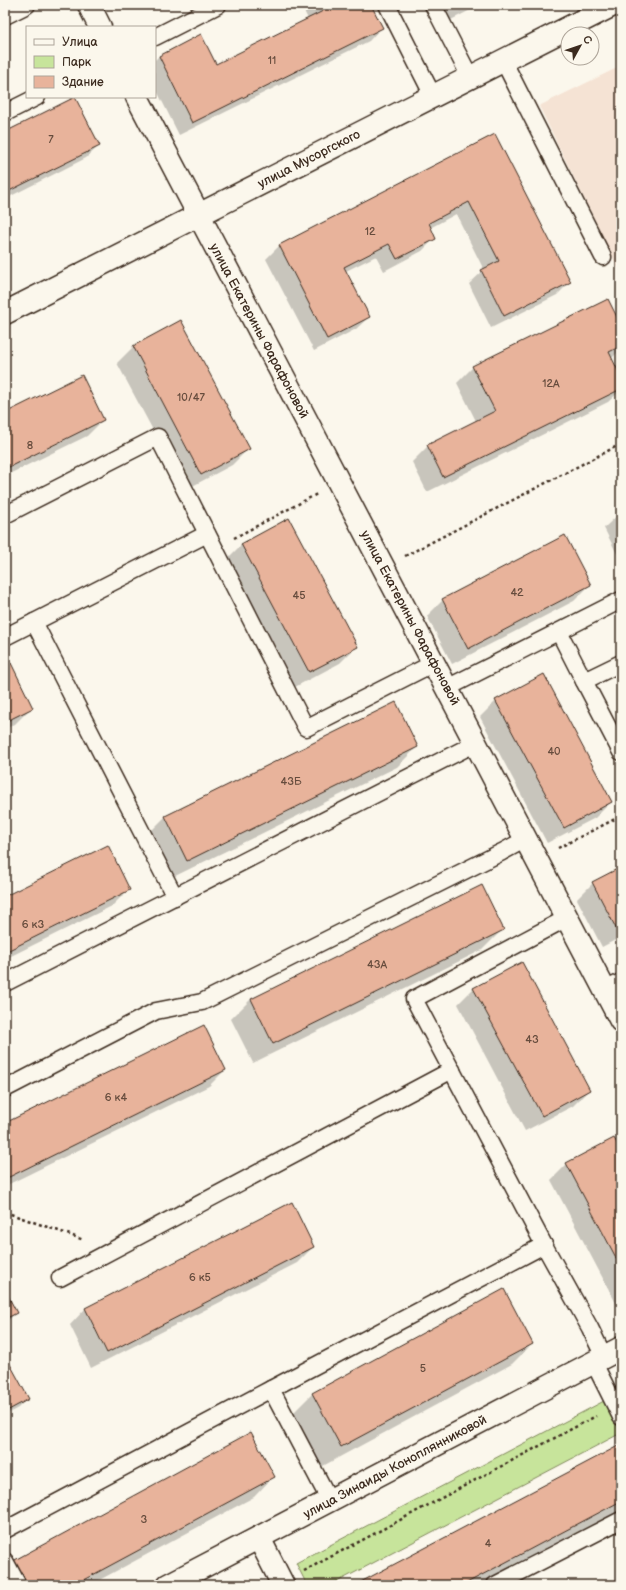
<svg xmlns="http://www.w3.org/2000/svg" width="626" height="1590" font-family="'Balsamiq Sans',sans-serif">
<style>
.built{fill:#f5e3d4}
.green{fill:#c7e49b;stroke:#81875c}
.shadow{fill:#0003}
.building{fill:#e8b39b;stroke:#3b2a1e}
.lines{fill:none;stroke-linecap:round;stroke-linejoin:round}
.service-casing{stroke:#3b2a1e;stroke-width:19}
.minor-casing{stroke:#3b2a1e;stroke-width:25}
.tertiary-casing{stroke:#3b2a1e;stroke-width:25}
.path{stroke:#3b2a1e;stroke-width:2.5;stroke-dasharray:3 3;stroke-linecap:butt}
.service{stroke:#fbf7ec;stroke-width:16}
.minor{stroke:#fbf7ec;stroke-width:22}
.tertiary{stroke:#fbf7ec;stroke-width:22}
.labels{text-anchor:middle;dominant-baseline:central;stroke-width:3;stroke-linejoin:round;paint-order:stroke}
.number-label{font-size:11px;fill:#664c3d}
.street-label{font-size:13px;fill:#3b2a1e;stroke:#fbf7ec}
</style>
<rect width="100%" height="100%" fill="#fbf7ec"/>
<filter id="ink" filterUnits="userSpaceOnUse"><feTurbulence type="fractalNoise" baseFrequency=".025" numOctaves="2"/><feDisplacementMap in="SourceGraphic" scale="8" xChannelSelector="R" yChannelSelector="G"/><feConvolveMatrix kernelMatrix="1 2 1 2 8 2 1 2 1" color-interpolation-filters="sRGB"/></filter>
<g filter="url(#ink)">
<polygon class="built" points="621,66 621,271 620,272 539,106"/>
<polygon class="green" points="604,1401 621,1433 331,1585 307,1585 296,1563"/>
<g class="shadow">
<polygon points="301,5 370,5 381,28 369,41 179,135 155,87 155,60 159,56 201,36 216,65 308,19"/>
<polygon points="438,5 480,5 447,22"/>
<polygon points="5,133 99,146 86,158 5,199"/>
<polygon points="494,135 570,282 557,295 491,328 469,284 484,270 456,214 430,228 435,238 422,251 384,271 376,256 346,271 369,317 356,329 314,351 266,259 279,246"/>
<polygon points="181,322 248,449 232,465 185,490 117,363 133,347"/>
<polygon points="621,328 621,349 611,359 621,379 621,390 608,402 427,492 412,462 428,446 476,421 457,383 473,367"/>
<polygon points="5,414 103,420 87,436 5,476"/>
<polygon points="621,512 621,562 604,528"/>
<polygon points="289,520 356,647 340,663 293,688 225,561 241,545"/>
<polygon points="590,585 574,601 452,664 427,616 443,600"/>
<polygon points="5,667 31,708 15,724 5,729"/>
<polygon points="496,701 611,802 595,818 547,843 480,717"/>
<polygon points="417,747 397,767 167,880 145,837 165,817"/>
<polygon points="621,868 621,937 602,947 577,899 593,883"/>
<polygon points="128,890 112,906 5,959 5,897"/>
<polygon points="503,929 482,950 253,1063 231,1019 251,999"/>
<polygon points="474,988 589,1090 573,1106 525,1131 458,1004"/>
<polygon points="225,1070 209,1086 5,1186 5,1124"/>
<polygon points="621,1152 621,1305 618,1307 551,1180 567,1164"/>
<polygon points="313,1247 297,1263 91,1368 70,1325 85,1309"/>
<polygon points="5,1292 16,1313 5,1323"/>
<polygon points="532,1344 512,1364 321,1467 292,1414 312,1394"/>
<polygon points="5,1357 27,1399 18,1408 5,1415"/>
<polygon points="621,1455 621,1509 620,1510 479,1585 358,1585"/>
<polygon points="274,1476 254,1497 90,1585 5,1585 5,1571"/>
</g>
<g class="building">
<polygon points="320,5 371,5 383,28 192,123 159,56 201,34 216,64 323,11"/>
<polygon points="457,5 470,5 460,10"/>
<polygon points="75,97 100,146 5,193 5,132"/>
<polygon points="495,134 571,282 504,316 481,270 499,261 469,202 429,223 436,239 397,259 389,244 344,267 370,317 327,339 279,245"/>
<polygon points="608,299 621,325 621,346 609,352 621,377 621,389 443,477 427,445 495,411 472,366"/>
<polygon points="181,320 250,449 201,475 133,346"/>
<polygon points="82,375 104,420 5,469 5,413"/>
<polygon points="289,518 358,647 309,672 241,544"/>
<polygon points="565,535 591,585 468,649 442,599"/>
<polygon points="11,663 33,708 5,722 5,666"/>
<polygon points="544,674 612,802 564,828 495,700"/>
<polygon points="396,702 418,747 187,861 165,816"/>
<polygon points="108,845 130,890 5,952 5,896"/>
<polygon points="621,867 621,930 618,932 592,882"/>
<polygon points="482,885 504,930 273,1044 251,999"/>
<polygon points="522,962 590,1090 542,1116 473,988"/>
<polygon points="204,1025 226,1070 5,1179 5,1123"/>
<polygon points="614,1138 621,1150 621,1267 566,1163"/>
<polygon points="292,1202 314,1247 107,1353 85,1308"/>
<polygon points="504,1289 533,1344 341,1447 312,1393"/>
<polygon points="5,1290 17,1313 5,1319"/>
<polygon points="5,1355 29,1399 5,1412"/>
<polygon points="251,1432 275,1477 74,1585 27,1585 13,1561"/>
<polygon points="618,1446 621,1453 621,1501 463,1585 355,1585"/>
</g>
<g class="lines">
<g class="service-casing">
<g id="service">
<polyline points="387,5 433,96"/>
<polyline points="433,5 470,77"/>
<polyline points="5,16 27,5"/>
<polyline points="155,37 218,5"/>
<polyline points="503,60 603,257"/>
<polyline points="5,113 37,97"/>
<polyline points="5,515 158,437 306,728 434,663"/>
<polyline points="34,622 175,897"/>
<polyline points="559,632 584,681 621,663"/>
<polyline points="5,637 207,534"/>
<polyline points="584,681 621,752"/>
<polyline points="447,688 621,600"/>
<polyline points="5,983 476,743"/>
<polyline points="605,990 621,982"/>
<polyline points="5,1089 156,1011 202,1002 502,852 526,839"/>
<polyline points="544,1245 414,999 567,918"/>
<polyline points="60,1278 452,1070"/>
<polyline points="594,1363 621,1417"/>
<polyline points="330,1501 271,1389 544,1245 590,1328 604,1357"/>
<polyline points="5,1530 271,1389"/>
<polyline points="5,1561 18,1585"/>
<polyline points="495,1585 621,1520"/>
</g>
</g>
<g class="minor-casing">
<g id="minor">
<polyline points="89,5 100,27"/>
<polyline points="137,97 621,1021"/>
<polyline points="259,1538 283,1585"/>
</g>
</g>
<g class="tertiary-casing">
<g id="tertiary">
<polyline points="5,313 613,5"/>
<polyline points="168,1585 621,1348"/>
</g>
</g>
<g class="path">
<polyline points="234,538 317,494"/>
<polyline points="405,556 621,444"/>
<polyline points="558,848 621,816"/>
<polyline points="5,1212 84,1240"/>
<polyline points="304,1571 596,1416"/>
</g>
<use href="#service" class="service"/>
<use href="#minor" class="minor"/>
<use href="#tertiary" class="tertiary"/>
</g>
</g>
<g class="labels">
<g class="number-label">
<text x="272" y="60">11</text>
<text x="51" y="139">7</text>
<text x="370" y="231">12</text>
<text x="551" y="383">12А</text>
<text x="191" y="397">10/47</text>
<text x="30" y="445">8</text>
<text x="517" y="592">42</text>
<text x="299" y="595">45</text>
<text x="554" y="751">40</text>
<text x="291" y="781">43Б</text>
<text x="33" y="924">6 к3</text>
<text x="377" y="964">43А</text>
<text x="532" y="1039">43</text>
<text x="116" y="1097">6 к4</text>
<text x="200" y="1277">6 к5</text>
<text x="423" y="1368">5</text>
<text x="144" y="1519">3</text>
<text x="488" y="1543">4</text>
</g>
<g class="street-label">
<text transform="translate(309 159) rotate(-27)">улица Мусоргского</text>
<text transform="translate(259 331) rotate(62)">улица Екатерины Фарафоновой</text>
<text transform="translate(410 618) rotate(62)">улица Екатерины Фарафоновой</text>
<text transform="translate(395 1467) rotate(-28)">улица Зинаиды Коноплянниковой</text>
</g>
</g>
<rect width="626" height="1590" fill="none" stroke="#fbf7ec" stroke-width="20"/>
<rect x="10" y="10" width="606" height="1570" fill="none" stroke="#3b2a1e" stroke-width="1.5" filter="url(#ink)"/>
<rect x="26" y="26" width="130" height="72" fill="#fbf7ec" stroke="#aea59a"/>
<rect x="34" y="39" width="20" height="6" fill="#fbf7ec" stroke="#aea59a"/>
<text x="62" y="46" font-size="12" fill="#3b2a1e">Улица</text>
<rect x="34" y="56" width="20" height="12" fill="#c7e49b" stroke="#aea59a"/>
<text x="62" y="66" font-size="12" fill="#3b2a1e">Парк</text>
<rect x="34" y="76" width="20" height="12" fill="#e8b39b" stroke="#aea59a"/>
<text x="62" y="86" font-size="12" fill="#3b2a1e">Здание</text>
<g transform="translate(580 46) rotate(50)"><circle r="19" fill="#fbf7ec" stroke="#aea59a"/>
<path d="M0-3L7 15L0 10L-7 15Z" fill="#3b2a1e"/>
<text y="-6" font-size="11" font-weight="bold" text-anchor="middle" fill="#3b2a1e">С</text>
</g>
</svg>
